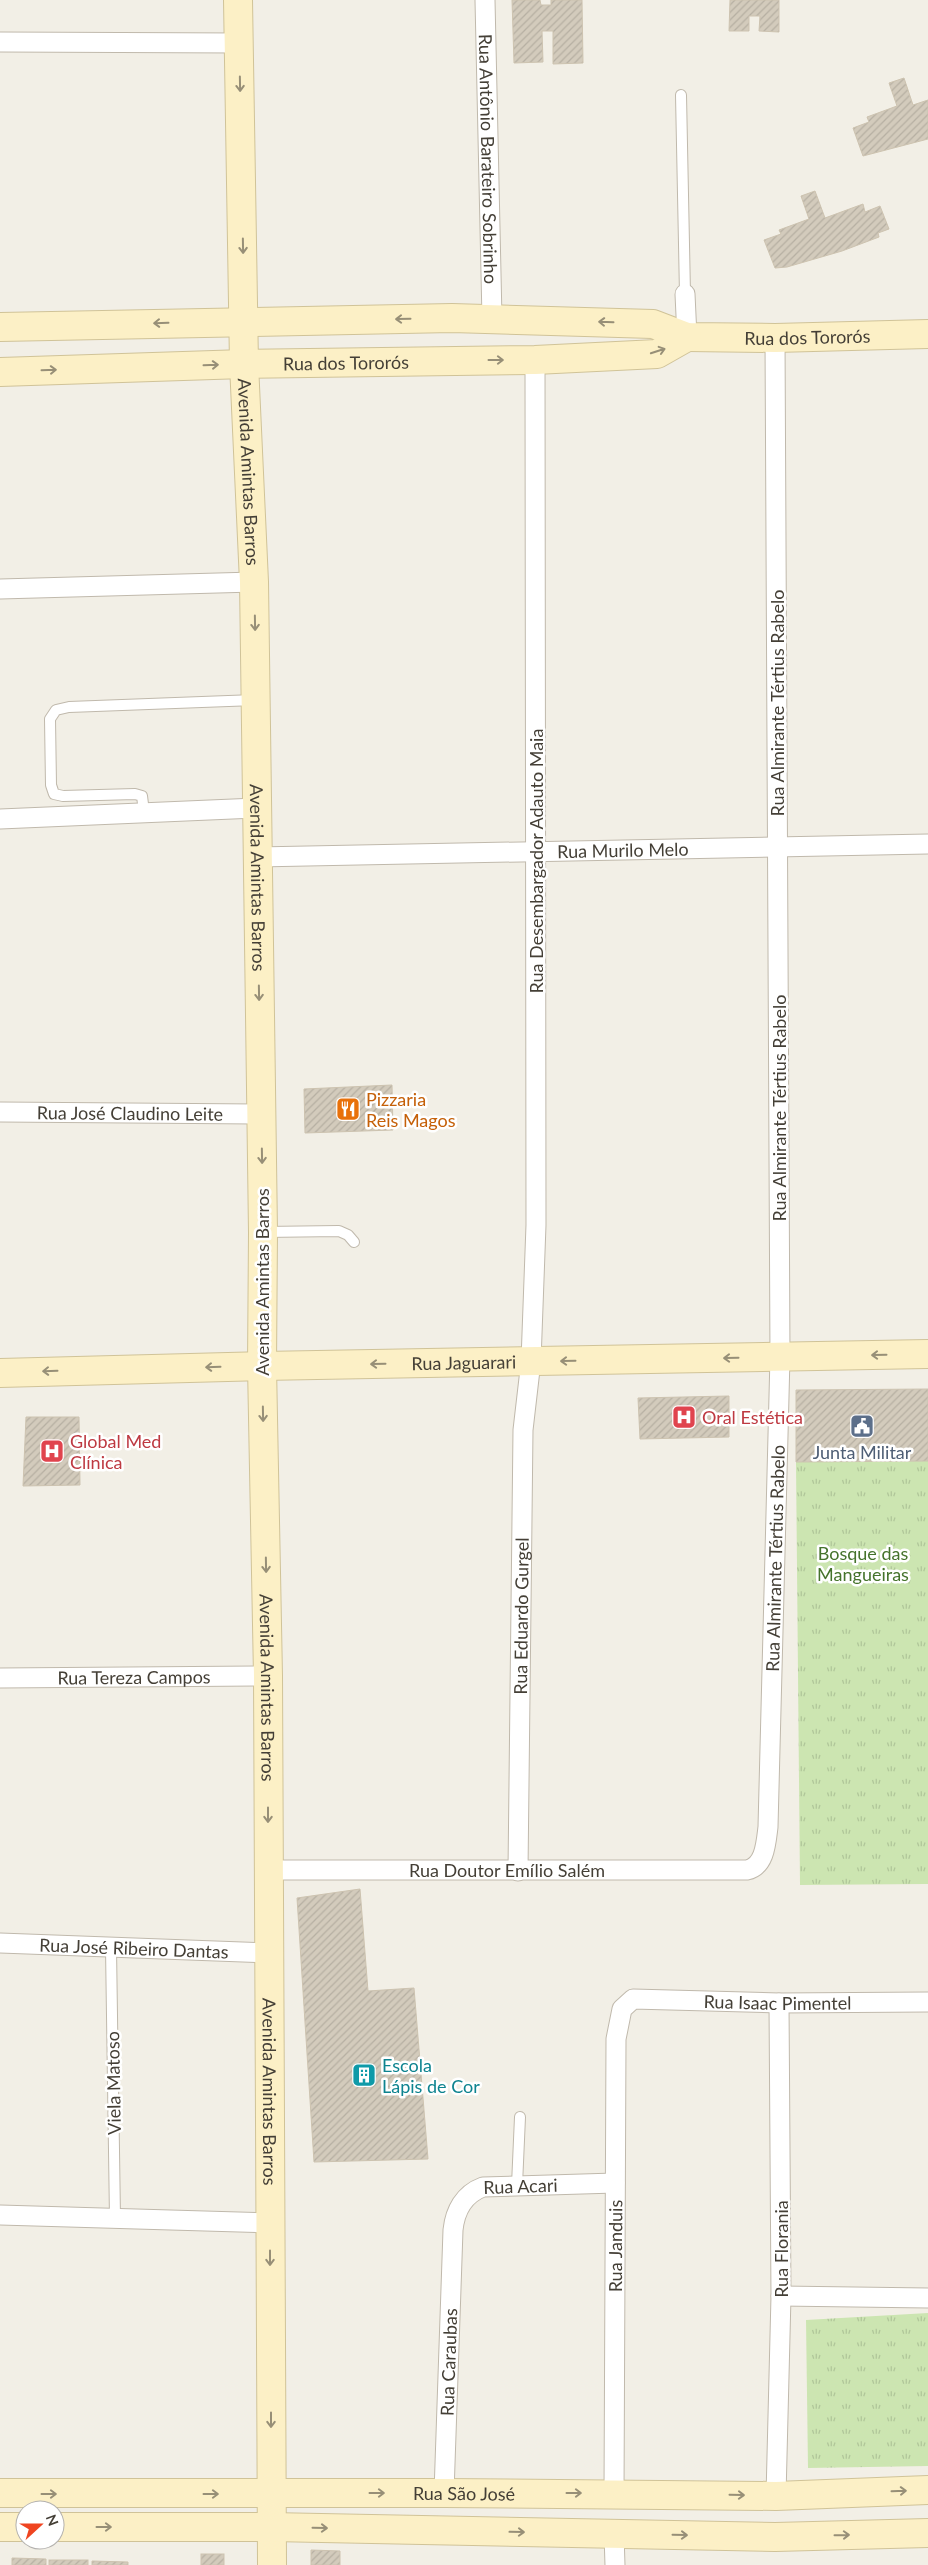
<svg xmlns="http://www.w3.org/2000/svg" width="928" height="2565" font-family="Lato,sans-serif">
<style>
.park{fill:url(#park-tufts)}
.building{fill:url(#building-hatch);stroke:#cdc3b0}
.lines{fill:none;stroke-linecap:round;stroke-linejoin:round}
.lane-casing{stroke:#c0b9ac;stroke-width:12}
.street-casing{stroke:#c0b9ac;stroke-width:21}
.secondary-casing{stroke:#d0c398;stroke-width:30}
.lane{stroke:#fff;stroke-width:10}
.street{stroke:#fff;stroke-width:19}
.secondary{stroke:#fcf0c6;stroke-width:28}
.oneway{stroke:#978f77}
.labels{text-anchor:middle;dominant-baseline:central;stroke-width:5;stroke-linejoin:round;paint-order:stroke}
.street-label{font-size:18px;fill:#443f36;stroke:#fff}
.food-label{font-size:18px;fill:#c56008;stroke:#fff;text-anchor:start}
.health-label{font-size:18px;fill:#be3a42;stroke:#fff;text-anchor:start}
.service-label{font-size:18px;fill:#4e5e75;stroke:#fff}
.park-label{font-size:18px;fill:#45732c;stroke:#fff}
.culture-label{font-size:18px;fill:#0d838f;stroke:#fff;text-anchor:start}
</style>
<defs>
<pattern id="park-tufts" width="24" height="20" patternUnits="userSpaceOnUse" patternTransform="scale(1.25)"><rect width="24" height="20" fill="#cce5b1"/><path d="M3 7l-1-3M5 7V3M7 7l1-3M15 17l-1-3M17 17v-4M19 17l1-3" fill="none" stroke="#b0c699"/></pattern>
<pattern id="building-hatch" width="6" height="6" patternUnits="userSpaceOnUse" patternTransform="scale(1.25)"><rect width="6" height="6" fill="#d3cbbc"/><path d="M-1 1l2-2M0 6l6-6M5 7l2-2" fill="none" stroke="#b6afa2"/></pattern>
</defs>
<rect width="100%" height="100%" fill="#f2efe6"/>
<g class="park">
<polygon points="928,1461 928,1884 800,1885 796,1462"/>
<polygon points="928,2313 928,2466 808,2468 806,2320"/>
</g>
<g class="building">
<polygon points="512,0 540,0 541,5 551,5 551,0 582,0 583,63 553,64 553,31 542,31 543,62 514,63"/>
<polygon points="730,0 779,0 779,32 759,31 760,16 749,16 749,31 729,31"/>
<polygon points="904,78 913,105 928,100 928,139 863,156 853,128 869,122 867,117 897,106 889,83"/>
<polygon points="815,191 825,218 863,204 865,212 880,206 889,229 878,233 879,237 842,251 787,267 775,268 764,240 781,234 779,230 809,219 801,196"/>
<polygon points="392,1085 393,1130 305,1133 304,1089"/>
<polygon points="928,1389 928,1461 796,1462 796,1390"/>
<polygon points="729,1396 729,1437 640,1439 638,1398"/>
<polygon points="26,1417 79,1417 80,1485 23,1486"/>
<polygon points="360,1889 368,1991 414,1988 428,2159 314,2162 297,1898"/>
<polygon points="311,2550 340,2551 340,2565 311,2565"/>
<rect x="201" y="2554" width="23" height="11"/>
<polygon points="12,2558 46,2559 46,2565 12,2565"/>
<rect x="49" y="2560" width="39" height="5"/>
<polygon points="92,2561 128,2562 128,2565 92,2565"/>
</g>
<g class="lines">
<g class="lane-casing">
<g id="lane">
<polyline points="681,95 685,294"/>
<polyline points="144,812 142,796 135,794 63,796 54,794 51,785 50,719 56,710 69,707 255,700"/>
<polyline points="264,1232 339,1231 348,1235 354,1242"/>
<polyline points="111,1948 115,2218"/>
<polyline points="517,2185 520,2117"/>
</g>
</g>
<g class="street-casing">
<g id="street">
<path id="s1" d="M485,0L492,319"/>
<polyline points="0,42 239,43"/>
<polyline points="685,294 687,337"/>
<polyline points="0,589 254,582"/>
<polyline points="0,819 257,808"/>
<path id="s2" d="M257,857L928,844"/>
<path id="s3" d="M0,1112L261,1114"/>
<path id="s4" d="M0,1678L268,1676"/>
<path id="s5" d="M267,1870H747C765,1866 766,1843 768,1827L780,1357L775,338"/>
<path id="s6" d="M518,1871L523,1430L531,1361L536,1225L535,360"/>
<path id="s7" d="M0,1943L268,1953"/>
<polyline points="0,2215 270,2223"/>
<polyline points="781,2296 928,2298"/>
<path id="s8" d="M444,2493L453,2230C455,2211 464,2194 483,2187L615,2183"/>
<path id="s9" d="M614,2494L616,2039L622,2009L633,1999L779,2003L928,2002"/>
<polyline points="776,2496 781,2296 779,2003"/>
<polyline points="614,2534 615,2565"/>
</g>
</g>
<g class="secondary-casing">
<g id="secondary">
<path id="s10" d="M238,0L244,364L254,582L263,1232L262,1366L268,1676L272,2565"/>
<path id="s11" d="M0,327L452,318L653,324L687,337L775,338L928,334"/>
<path id="s12" d="M0,372L244,364L535,360L657,354L687,337"/>
<path id="s13" d="M0,1373L262,1366L928,1354"/>
<path id="s14" d="M0,2493H444L776,2496L928,2490"/>
<polyline points="0,2527 25,2527"/>
<polyline points="55,2527 271,2527 775,2537 928,2533"/>
</g>
</g>
<use href="#lane" class="lane"/>
<use href="#street" class="street"/>
<use href="#secondary" class="secondary"/>
</g>
<defs><path id="oneway-shaft" d="M-6 0H5M1.5-3L5.5 0L1.5 3" fill="none" stroke-width="1.6" stroke-linecap="round" stroke-linejoin="round" transform="scale(1.25)"/></defs>
<g class="oneway">
<use href="#oneway-shaft" transform="translate(240 84) rotate(89)"/>
<use href="#oneway-shaft" transform="translate(243 246) rotate(89)"/>
<use href="#oneway-shaft" transform="translate(403 319) rotate(179)"/>
<use href="#oneway-shaft" transform="translate(606 322) rotate(-178)"/>
<use href="#oneway-shaft" transform="translate(161 323) rotate(178)"/>
<use href="#oneway-shaft" transform="translate(658 351) rotate(-18)"/>
<use href="#oneway-shaft" transform="translate(496 360)"/>
<use href="#oneway-shaft" transform="translate(211 365) rotate(-2)"/>
<use href="#oneway-shaft" transform="translate(49 370) rotate(-2)"/>
<use href="#oneway-shaft" transform="translate(255 623) rotate(89)"/>
<use href="#oneway-shaft" transform="translate(259 993) rotate(89)"/>
<use href="#oneway-shaft" transform="translate(262 1156) rotate(89)"/>
<use href="#oneway-shaft" transform="translate(879 1355) rotate(179)"/>
<use href="#oneway-shaft" transform="translate(731 1358) rotate(179)"/>
<use href="#oneway-shaft" transform="translate(568 1361) rotate(179)"/>
<use href="#oneway-shaft" transform="translate(378 1364) rotate(179)"/>
<use href="#oneway-shaft" transform="translate(213 1367) rotate(178)"/>
<use href="#oneway-shaft" transform="translate(50 1371) rotate(178)"/>
<use href="#oneway-shaft" transform="translate(263 1414) rotate(89)"/>
<use href="#oneway-shaft" transform="translate(266 1565) rotate(89)"/>
<use href="#oneway-shaft" transform="translate(268 1815) rotate(90)"/>
<use href="#oneway-shaft" transform="translate(270 2258) rotate(90)"/>
<use href="#oneway-shaft" transform="translate(271 2420) rotate(90)"/>
<use href="#oneway-shaft" transform="translate(899 2491) rotate(-2)"/>
<use href="#oneway-shaft" transform="translate(377 2493)"/>
<use href="#oneway-shaft" transform="translate(574 2493)"/>
<use href="#oneway-shaft" transform="translate(49 2494)"/>
<use href="#oneway-shaft" transform="translate(211 2494)"/>
<use href="#oneway-shaft" transform="translate(737 2495) rotate(1)"/>
<use href="#oneway-shaft" transform="translate(104 2527)"/>
<use href="#oneway-shaft" transform="translate(320 2528) rotate(1)"/>
<use href="#oneway-shaft" transform="translate(517 2532) rotate(1)"/>
<use href="#oneway-shaft" transform="translate(680 2535) rotate(1)"/>
<use href="#oneway-shaft" transform="translate(842 2535) rotate(-1)"/>
</g>
<defs>
<g id="restaurant-square" transform="scale(1.25)"><rect x="-9" y="-9" width="18" height="18" rx="4" fill="#e8710a" stroke="#fff"/><path d="M-5-6h1v4h1v-4h1v4h1v-4h1v5L-1.5 .5V6h-2V.5L-5-1ZM5-6V6H3V1.5H1.5Q1.5-4 5-6Z" fill="#fff"/></g>
<g id="hospital-square" transform="scale(1.25)"><rect x="-9" y="-9" width="18" height="18" rx="4" fill="#e0444e" stroke="#fff"/><path d="M-5-5h3v3.5h4V-5h3V5h-3V1.5h-4V5h-3Z" fill="#fff"/></g>
<g id="civic-square" transform="scale(1.25)"><rect x="-9" y="-9" width="18" height="18" rx="4" fill="#5c6f8a" stroke="#fff"/><path d="M-.6-6.5H3V-4.5H.6V-3L4-1V1h2V6H-6V1h2V-1L-.6-3ZM-1.2 2.5V6h2.4V2.5Z" fill="#fff"/></g>
<g id="building-square" transform="scale(1.25)"><rect x="-9" y="-9" width="18" height="18" rx="4" fill="#0f9aa8" stroke="#fff"/><path d="M-4-6H4V6H1V3H-1V6H-4ZM-2.5-4.3h1.7v1.8h-1.7ZM.8-4.3h1.7v1.8H.8ZM-2.5-1h1.7V.8h-1.7ZM.8-1h1.7V.8H.8Z" fill="#fff"/></g>
</defs>
<g fill-rule="evenodd">
<use href="#restaurant-square" x="348" y="1109"/>
<use href="#hospital-square" x="684" y="1417"/>
<use href="#civic-square" x="862" y="1426"/>
<use href="#hospital-square" x="52" y="1451"/>
<use href="#building-square" x="364" y="2075"/>
</g>
<g class="labels">
<g class="street-label">
<text stroke="none"><textPath href="#s1" startOffset="159">Rua Antônio Barateiro Sobrinho</textPath></text>
<text stroke="none"><textPath href="#s11" startOffset="810">Rua dos Tororós</textPath></text>
<text stroke="none"><textPath href="#s12" startOffset="346">Rua dos Tororós</textPath></text>
<text stroke="none"><textPath href="#s10" startOffset="472">Avenida Amintas Barros</textPath></text>
<text transform="translate(777 703) rotate(-90)">Rua Almirante Tértius Rabelo</text>
<text stroke="none"><textPath href="#s2" startOffset="366">Rua Murilo Melo</textPath></text>
<text transform="translate(536 861) rotate(-90)">Rua Desembargador Adauto Maia</text>
<text stroke="none"><textPath href="#s10" startOffset="878">Avenida Amintas Barros</textPath></text>
<text transform="translate(779 1108) rotate(-90)">Rua Almirante Tértius Rabelo</text>
<text stroke="none"><textPath href="#s3" startOffset="130">Rua José Claudino Leite</textPath></text>
<text transform="translate(262 1282) rotate(-90)">Avenida Amintas Barros</text>
<text stroke="none"><textPath href="#s13" startOffset="464">Rua Jaguarari</textPath></text>
<text stroke="none"><textPath href="#s5" startOffset="800">Rua Almirante Tértius Rabelo</textPath></text>
<text stroke="none"><textPath href="#s6" startOffset="255">Rua Eduardo Gurgel</textPath></text>
<text stroke="none"><textPath href="#s4" startOffset="134">Rua Tereza Campos</textPath></text>
<text stroke="none"><textPath href="#s10" startOffset="1688">Avenida Amintas Barros</textPath></text>
<text stroke="none"><textPath href="#s5" startOffset="240">Rua Doutor Emílio Salém</textPath></text>
<text stroke="none"><textPath href="#s7" startOffset="134">Rua José Ribeiro Dantas</textPath></text>
<text stroke="none"><textPath href="#s9" startOffset="645">Rua Isaac Pimentel</textPath></text>
<text transform="translate(113 2083) rotate(-91)">Viela Matoso</text>
<text stroke="none"><textPath href="#s10" startOffset="2092">Avenida Amintas Barros</textPath></text>
<text stroke="none"><textPath href="#s8" startOffset="356">Rua Acari</textPath></text>
<text stroke="none"><textPath href="#s9" startOffset="248">Rua Janduis</textPath></text>
<text transform="translate(781 2249) rotate(-90)">Rua Florania</text>
<text stroke="none"><textPath href="#s8" startOffset="131">Rua Caraubas</textPath></text>
<text stroke="none"><textPath href="#s14" startOffset="464">Rua São José</textPath></text>
</g>
<g class="food-label">
<text x="366" y="1099">Pizzaria<tspan x="366" dy="21">Reis Magos</tspan></text>
</g>
<g class="health-label">
<text x="702" y="1417">Oral Estética</text>
<text x="70" y="1441">Global Med<tspan x="70" dy="21">Clínica</tspan></text>
</g>
<g class="service-label">
<text x="862" y="1452">Junta Militar</text>
</g>
<g class="park-label">
<text x="863" y="1553">Bosque das<tspan x="863" dy="21">Mangueiras</tspan></text>
</g>
<g class="culture-label">
<text x="382" y="2065">Escola<tspan x="382" dy="21">Lápis de Cor</tspan></text>
</g>
</g>
<g transform="translate(40 2525) rotate(69)"><circle r="24" fill="#ffffff" stroke="#b4b2af"/>
<path d="M0-4L9 19L0 12L-9 19Z" fill="#ef4420"/>
<text y="-8" font-size="14" font-weight="bold" text-anchor="middle" fill="#443f36">N</text>
</g>
</svg>
